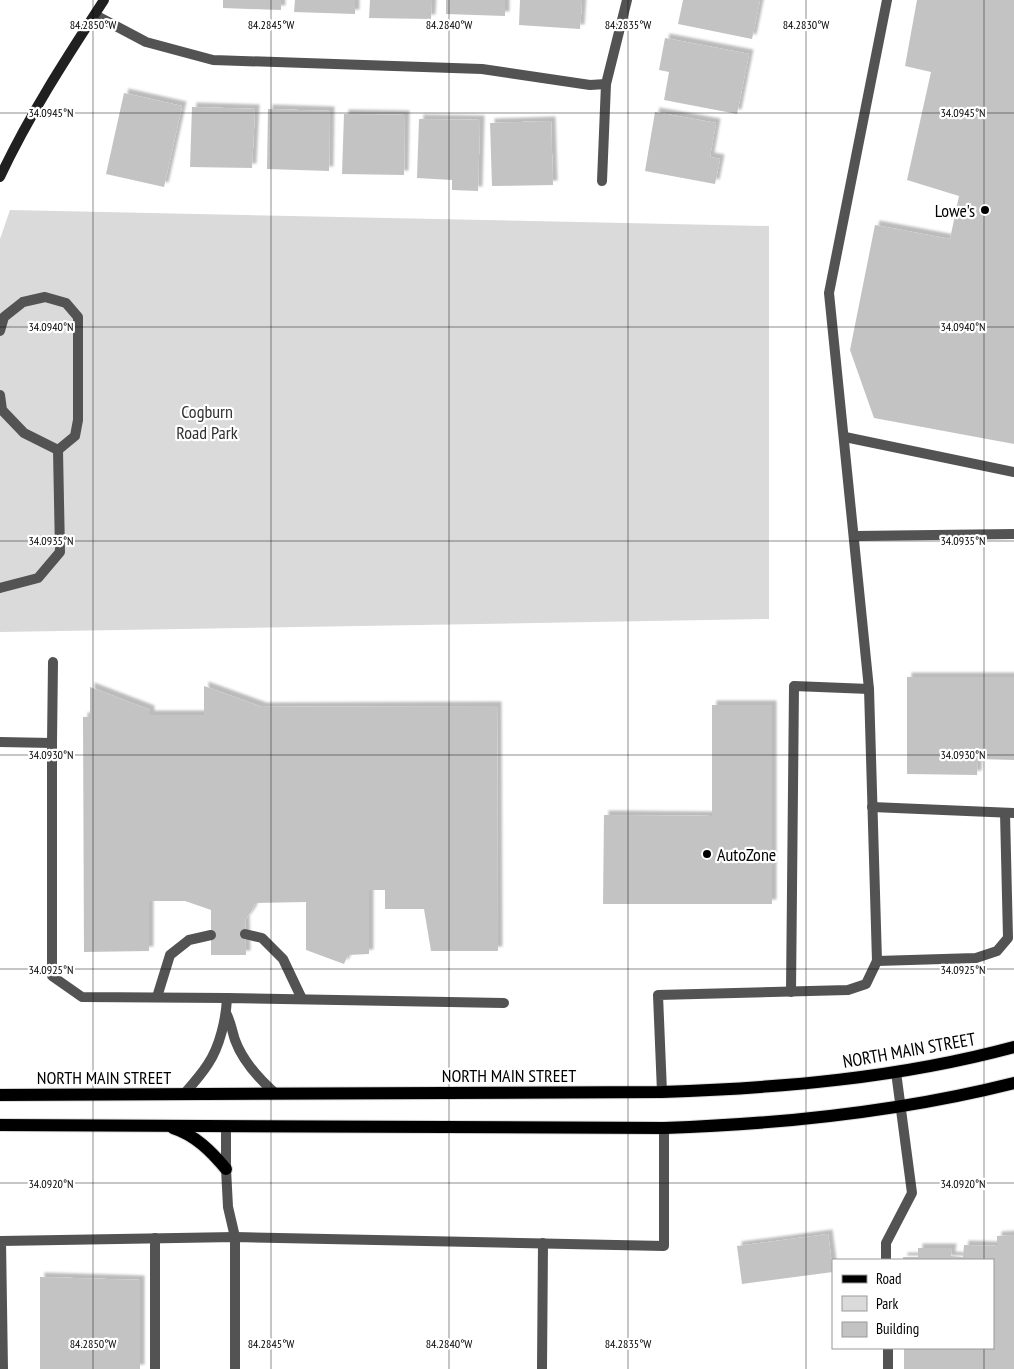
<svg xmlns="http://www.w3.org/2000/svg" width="1014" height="1369" font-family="'PT Sans Narrow',sans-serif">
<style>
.green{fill:#dadada}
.building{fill:#c3c3c3;filter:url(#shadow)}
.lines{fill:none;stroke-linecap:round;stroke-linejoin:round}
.primary-casing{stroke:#dbdbdb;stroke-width:14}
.lane{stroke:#535353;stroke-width:10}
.street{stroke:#535353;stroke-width:10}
.secondary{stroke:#202020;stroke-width:10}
.primary{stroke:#000;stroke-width:12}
.ticks{fill:none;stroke:#000;stroke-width:1;stroke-opacity:0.45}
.poi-dot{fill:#000;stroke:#fff;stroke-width:2}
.labels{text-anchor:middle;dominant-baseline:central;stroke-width:4.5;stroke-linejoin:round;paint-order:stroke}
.poi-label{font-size:18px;fill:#000;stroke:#fff;text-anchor:end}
.park-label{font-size:18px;fill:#313131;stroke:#fff}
.street-label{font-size:18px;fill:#000;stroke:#fff}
.ticks-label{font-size:12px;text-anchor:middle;fill:#000;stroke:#fff;stroke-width:4.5;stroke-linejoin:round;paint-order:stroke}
</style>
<defs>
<filter id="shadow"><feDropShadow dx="4.5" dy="-4.5" stdDeviation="1" flood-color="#0004"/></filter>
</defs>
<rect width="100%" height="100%" fill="#fff"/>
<polygon class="green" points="10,210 769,226 769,619 0,632 0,239"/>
<g class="building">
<polygon points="223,0 281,0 281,10 223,8"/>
<polygon points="295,0 355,0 355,14 294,12"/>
<polygon points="370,0 432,0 431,19 369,18"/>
<polygon points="446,0 505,0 505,16 446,14"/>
<polygon points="520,0 582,0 580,29 519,25"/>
<polygon points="683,0 760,0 752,39 678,24"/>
<polygon points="917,0 1014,0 1014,444 874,418 850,350 875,225 950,239 959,196 907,180 931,72 905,66"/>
<polygon points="665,38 749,54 737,114 664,100 669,72 659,70"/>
<polygon points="124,93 182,106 164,187 106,174"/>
<polygon points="192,107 255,109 252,168 190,167"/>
<polygon points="268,109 330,111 329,171 267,169"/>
<polygon points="655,112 716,123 710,157 720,159 715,184 645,171"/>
<polygon points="344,114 405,115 404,175 342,174"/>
<polygon points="419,119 480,120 478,191 452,190 452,180 417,178"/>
<polygon points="551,121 553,185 492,186 490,123"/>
<polygon points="907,677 1014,677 1014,760 978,759 977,775 907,774"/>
<polygon points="204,686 262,707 497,706 498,951 431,951 424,909 385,909 385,890 369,890 369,954 348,955 344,964 306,950 306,902 255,903 251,912 245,920 246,955 211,955 211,910 185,901 149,901 149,951 84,952 83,717 90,717 90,687 150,710 150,715 204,715"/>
<polygon points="712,705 772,705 772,904 603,904 604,815 712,816"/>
<polygon points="828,1234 833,1272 742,1284 737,1246"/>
<polygon points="1014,1235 1014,1369 904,1369 904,1348 993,1348 993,1260 903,1260 903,1257 918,1257 918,1248 952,1248 951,1256 963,1257 964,1245 997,1246 997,1236"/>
<polygon points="40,1277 140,1280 140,1369 40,1369"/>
</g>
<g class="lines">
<g class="primary-casing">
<g id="primary">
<path d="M0,1095L662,1092C781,1088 899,1078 1014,1047"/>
<path d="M0,1125L664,1128C783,1124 899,1112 1014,1083"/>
<path d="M173,1128C195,1135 211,1151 226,1169"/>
</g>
</g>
<g class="lane">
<polyline points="0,331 4,317 23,302 45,297 66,303 78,317 78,420 75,436 58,450"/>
<polyline points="0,395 2,410 24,433 58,450"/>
<polyline points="845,437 1014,472"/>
<polyline points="854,536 1014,534"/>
<polyline points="0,588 38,578 60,552 58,450"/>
<polyline points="0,742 52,743 52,976 82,997 227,998"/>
<polyline points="52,743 53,662"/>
<polyline points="872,807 1014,813"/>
<polyline points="245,934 262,938 283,959 302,999"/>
<polyline points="877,961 976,958 997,951 1008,938 1005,813"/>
<polyline points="791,992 794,686 869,689"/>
<polyline points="157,997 170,955 189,940 211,935"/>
<path d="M226,1013C231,1022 232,1031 235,1040C243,1062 259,1079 276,1094"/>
<polyline points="662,1092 658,995 848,990 866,984 877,961 869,689 829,293 887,0"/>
<path d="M184,1094C192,1085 201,1075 208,1064C220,1046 226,1019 227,998L504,1003"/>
<polyline points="226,1126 226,1169 228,1207 235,1237 235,1369"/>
<polyline points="886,1260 886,1243 912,1193 896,1072"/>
<polyline points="888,1348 888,1369"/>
<polyline points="3,1369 1,1241 235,1237 664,1246 664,1128"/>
<polyline points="155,1369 155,1238"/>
<polyline points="542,1369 543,1243"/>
</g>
<g class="street">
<polyline points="95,15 146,42 213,60 482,69 590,85 606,84 627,0"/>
<polyline points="602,181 606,84"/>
</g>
<path class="secondary" d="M0,177C29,115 67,57 104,0"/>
<use href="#primary" class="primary"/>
</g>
<path class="ticks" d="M93,0V1369M271,0V1369M449,0V1369M628,0V1369M806,0V1369M984,0V1260M0,113H1014M0,327H1014M0,541H1014M0,755H1014M0,969H1014M0,1183H1014M984,1348V1369"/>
<g class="poi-dot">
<circle cx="985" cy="210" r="5"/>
<circle cx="707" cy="854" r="5"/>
</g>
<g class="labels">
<g class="poi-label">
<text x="975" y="210">Lowe's</text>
<text x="717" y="854" text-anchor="start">AutoZone</text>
</g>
<g class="park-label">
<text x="207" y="411">Cogburn<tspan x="207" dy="21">Road Park</tspan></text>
</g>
<g class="street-label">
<text transform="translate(909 1050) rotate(-10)">NORTH MAIN STREET</text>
<text x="509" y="1075">NORTH MAIN STREET</text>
<text x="104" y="1077">NORTH MAIN STREET</text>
</g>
</g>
<g class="ticks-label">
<text x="93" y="29">84.2850°W</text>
<text x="271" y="29">84.2845°W</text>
<text x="449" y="29">84.2840°W</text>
<text x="628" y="29">84.2835°W</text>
<text x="806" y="29">84.2830°W</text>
<text x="51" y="117">34.0945°N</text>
<text x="963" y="117">34.0945°N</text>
<text x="51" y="331">34.0940°N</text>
<text x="963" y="331">34.0940°N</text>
<text x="51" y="545">34.0935°N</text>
<text x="963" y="545">34.0935°N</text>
<text x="51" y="759">34.0930°N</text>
<text x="963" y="759">34.0930°N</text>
<text x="51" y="974">34.0925°N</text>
<text x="963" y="974">34.0925°N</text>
<text x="51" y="1188">34.0920°N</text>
<text x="963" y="1188">34.0920°N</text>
<text x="93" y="1348">84.2850°W</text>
<text x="271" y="1348">84.2845°W</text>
<text x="449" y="1348">84.2840°W</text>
<text x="628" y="1348">84.2835°W</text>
</g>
<rect x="832" y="1259" width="162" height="90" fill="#ffffff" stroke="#999999"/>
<rect x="842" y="1275" width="25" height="8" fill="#000000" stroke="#999999"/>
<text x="876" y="1284" font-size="15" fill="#000000">Road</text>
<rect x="842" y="1296" width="25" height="15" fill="#dadada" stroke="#999999"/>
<text x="876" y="1309" font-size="15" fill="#000000">Park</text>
<rect x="842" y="1322" width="25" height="15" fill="#c3c3c3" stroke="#999999"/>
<text x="876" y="1334" font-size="15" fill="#000000">Building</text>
</svg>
